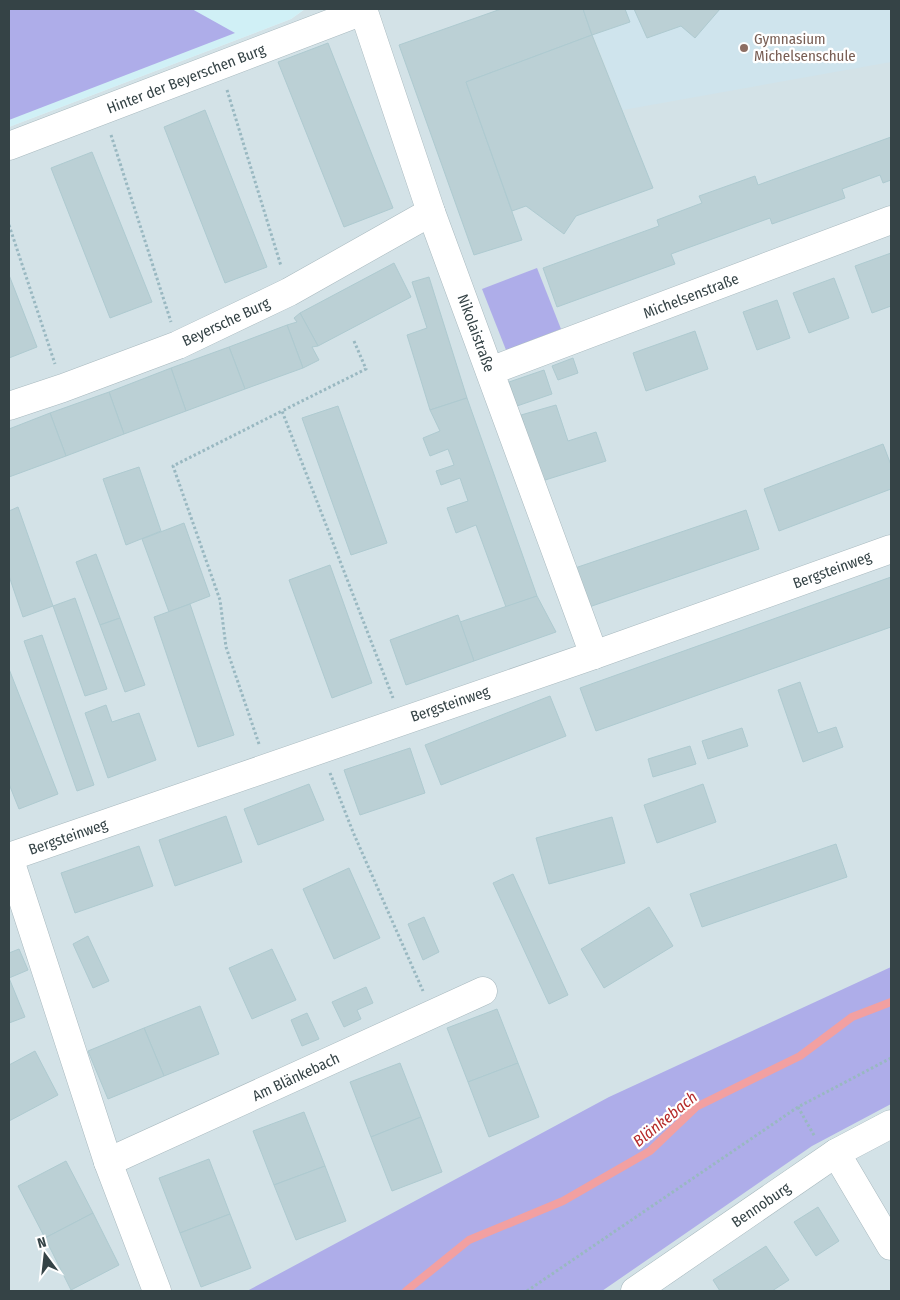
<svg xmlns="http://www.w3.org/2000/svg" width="900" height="1300" font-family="'Fira Sans Condensed',sans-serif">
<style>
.residential{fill:#d3e2e7}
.commercial{fill:#d0f0f6}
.education{fill:#cfe4ed}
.green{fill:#aeade9}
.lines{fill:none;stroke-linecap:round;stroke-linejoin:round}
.stream{stroke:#f2a0a1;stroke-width:8}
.building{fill:#bbd0d5;stroke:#aecad0}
.minor-casing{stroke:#a8b9bf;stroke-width:29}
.path{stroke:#99b8c1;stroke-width:3;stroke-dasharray:2.5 2.5;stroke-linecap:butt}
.minor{stroke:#fff;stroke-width:28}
.education-dot{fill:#8d6e63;stroke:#fff;stroke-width:2}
.labels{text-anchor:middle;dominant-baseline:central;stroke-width:4.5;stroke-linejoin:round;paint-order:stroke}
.education-label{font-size:15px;fill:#785e54;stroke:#fff;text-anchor:start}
.street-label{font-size:15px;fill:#354346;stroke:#fff}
.water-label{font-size:16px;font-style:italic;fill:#b52b2b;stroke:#fff}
</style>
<rect width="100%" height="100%" fill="#e6f0f3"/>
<polygon class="residential" points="305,9 891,9 891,1291 9,1291 9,127 291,19"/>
<polygon class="commercial" points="9,9 305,9 291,19 9,127"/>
<polygon class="education" points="583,9 891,9 891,62 623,110"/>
<g class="green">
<polygon points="9,9 192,9 235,33 9,120"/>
<polygon points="537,268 561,329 506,350 482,289"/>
<polygon points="891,967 891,1104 812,1146 602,1291 247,1291 609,1097"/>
</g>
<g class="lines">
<polyline class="stream" points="406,1291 469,1240 563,1201 650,1151 696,1107 800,1056 852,1017 891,1002"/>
</g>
<g class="building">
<polygon points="501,9 583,9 592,35 466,82 522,240 474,255 399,45"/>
<polygon points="583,9 625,9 630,22 592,35"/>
<polygon points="634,9 720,9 695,38 681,26 647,38"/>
<polygon points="592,35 653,188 576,216 564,234 526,206 512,211 466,82"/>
<polygon points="328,43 393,208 344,227 278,62"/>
<polygon points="205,110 267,267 225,283 164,127"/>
<polygon points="891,137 891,180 883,183 880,175 842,189 845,198 772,224 770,218 671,254 675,264 557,307 543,268 659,226 657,220 702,203 699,196 755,176 758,185"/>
<polygon points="92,152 152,302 110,318 51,168"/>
<polygon points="891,253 891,306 872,313 855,266"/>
<polygon points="394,263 411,297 318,346 300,313"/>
<polygon points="9,275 37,347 9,358"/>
<polygon points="429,277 467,398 430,410 407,335 427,328 412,282"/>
<polygon points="834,278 849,318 809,333 793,293"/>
<polygon points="777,300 790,338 757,350 743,312"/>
<polygon points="300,313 318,346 312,347 319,360 303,368 287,325 297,322 294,318"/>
<polygon points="287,325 303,368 245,389 229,347"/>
<polygon points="695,331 708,369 646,391 633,353"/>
<polygon points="229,347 245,389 186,411 171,368"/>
<polygon points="573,358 578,373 558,380 552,366"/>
<polygon points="171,368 186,411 124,434 109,392"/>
<polygon points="544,370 552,394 517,406 509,382"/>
<polygon points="109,392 124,434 66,456 50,413"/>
<polygon points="467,398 537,596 506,607 476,525 456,533 447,508 468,501 460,478 441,485 436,471 454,465 448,449 430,456 423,438 440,431 430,410"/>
<polygon points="556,405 568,441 596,432 606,461 542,481 521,415"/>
<polygon points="338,406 387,543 351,555 302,418"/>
<polygon points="50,413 66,456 9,477 9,429"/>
<polygon points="883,444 891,465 891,489 779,531 764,489"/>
<polygon points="139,467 161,531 126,545 103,479"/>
<polygon points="18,507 53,606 23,617 9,576 9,511"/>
<polygon points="746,510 759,549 589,607 575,568"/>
<polygon points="184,523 210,596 169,612 142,539"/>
<polygon points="96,554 120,618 100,625 76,562"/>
<polygon points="330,565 372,683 332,698 289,580"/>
<polygon points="891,577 891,627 596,731 580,688"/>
<polygon points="537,596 556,632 474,661 460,622"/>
<polygon points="75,598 107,689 85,696 53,606"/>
<polygon points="190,604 234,735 198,747 154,617"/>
<polygon points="458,615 474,661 406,685 390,640"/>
<polygon points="120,618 145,685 125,692 100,625"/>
<polygon points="42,635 94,785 77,791 24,641"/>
<polygon points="9,669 58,794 19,809 9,784"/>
<polygon points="800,682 818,733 836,727 843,747 803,762 778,690"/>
<polygon points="550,696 566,736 441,785 425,745"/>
<polygon points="106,705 112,722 139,713 156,760 108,778 85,713"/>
<polygon points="742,728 748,746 708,759 702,741"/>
<polygon points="690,746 696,764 653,777 648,759"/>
<polygon points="410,748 425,793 360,815 344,770"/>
<polygon points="309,784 324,820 258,845 244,809"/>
<polygon points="703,784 716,822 657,843 644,805"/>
<polygon points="226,816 242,862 175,886 159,840"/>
<polygon points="612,817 625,863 549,884 536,838"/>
<polygon points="836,844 847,877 702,927 690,894"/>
<polygon points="139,846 153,886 75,913 61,873"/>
<polygon points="349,868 380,938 334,959 303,889"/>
<polygon points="513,874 568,995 549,1004 493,883"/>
<polygon points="649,907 673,946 604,988 581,949"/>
<polygon points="424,917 439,952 423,960 408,924"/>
<polygon points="88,936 109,981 93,988 73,944"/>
<polygon points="19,949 28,970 9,978 9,953"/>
<polygon points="272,949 296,1000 252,1019 229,968"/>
<polygon points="9,978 25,1017 9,1023"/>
<polygon points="366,987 373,1003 357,1010 361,1019 344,1027 332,1002"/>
<polygon points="200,1006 219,1054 164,1076 144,1028"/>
<polygon points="497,1009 518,1063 468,1082 447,1028"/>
<polygon points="307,1013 319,1039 302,1046 291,1020"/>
<polygon points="144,1028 164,1076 108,1099 88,1051"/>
<polygon points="35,1051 58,1095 9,1121 9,1065"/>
<polygon points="400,1063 421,1117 371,1137 350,1082"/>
<polygon points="518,1063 539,1117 489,1137 468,1082"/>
<polygon points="304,1112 325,1166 274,1185 253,1131"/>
<polygon points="421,1117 442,1172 392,1191 371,1137"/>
<polygon points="209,1159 230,1214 180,1233 159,1178"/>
<polygon points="66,1161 93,1213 45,1238 18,1186"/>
<polygon points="325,1166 346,1221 296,1240 274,1185"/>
<polygon points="818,1207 839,1241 816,1256 794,1222"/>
<polygon points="93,1213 119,1265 71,1290 45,1238"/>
<polygon points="230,1214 251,1268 201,1287 180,1233"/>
<polygon points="766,1246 789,1280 772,1291 720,1291 713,1280"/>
</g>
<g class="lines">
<g class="minor-casing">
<g id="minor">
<polyline points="363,9 431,212 594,655"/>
<polyline points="9,146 363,11"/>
<polyline points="490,371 891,220"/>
<polyline points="9,406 63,388 178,345 289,292 431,212"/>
<polyline points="9,857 594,655 891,549"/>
<polyline points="9,857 108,1162 157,1291"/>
<polyline points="836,1153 891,1246"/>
<polyline points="108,1162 483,991"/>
<polyline points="635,1291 836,1153 891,1124"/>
</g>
</g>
<g class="path">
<polyline points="227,90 281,266"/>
<polyline points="111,135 171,322"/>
<polyline points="9,225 55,364"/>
<polyline points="354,341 366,369 282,411 393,698"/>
<polyline points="259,744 226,647 220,600 173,466 282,411"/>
<polyline points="330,773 353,832 423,991"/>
<polyline points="798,1107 815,1137"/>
<polyline points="527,1291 798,1107 891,1058"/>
</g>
<use href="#minor" class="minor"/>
</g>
<circle class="education-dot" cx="744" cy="48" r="5"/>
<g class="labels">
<g class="education-label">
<text x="754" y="39">Gymnasium<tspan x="754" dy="17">Michelsenschule</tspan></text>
</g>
<g class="street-label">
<text transform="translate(186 79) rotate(-21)">Hinter der Beyerschen Burg</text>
<text transform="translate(691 296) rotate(-21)">Michelsenstraße</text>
<text transform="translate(226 322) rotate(-25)">Beyersche Burg</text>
<text transform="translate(476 333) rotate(70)">Nikolaistraße</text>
<text transform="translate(832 570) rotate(-20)">Bergsteinweg</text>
<text transform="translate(450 704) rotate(-19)">Bergsteinweg</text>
<text transform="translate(68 837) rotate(-19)">Bergsteinweg</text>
<text transform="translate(296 1077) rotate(-25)">Am Blänkebach</text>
<text transform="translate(761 1205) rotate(-34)">Bennoburg</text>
</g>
<g class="water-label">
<text transform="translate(665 1119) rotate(-39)">Blänkebach</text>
</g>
</g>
<rect width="900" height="1300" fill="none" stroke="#354346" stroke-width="20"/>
<g transform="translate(45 1255) rotate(345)" stroke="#ffffff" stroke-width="4" paint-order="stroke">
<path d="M0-4L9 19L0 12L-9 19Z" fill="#354346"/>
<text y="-8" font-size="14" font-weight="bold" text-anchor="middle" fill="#354346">N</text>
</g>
</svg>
